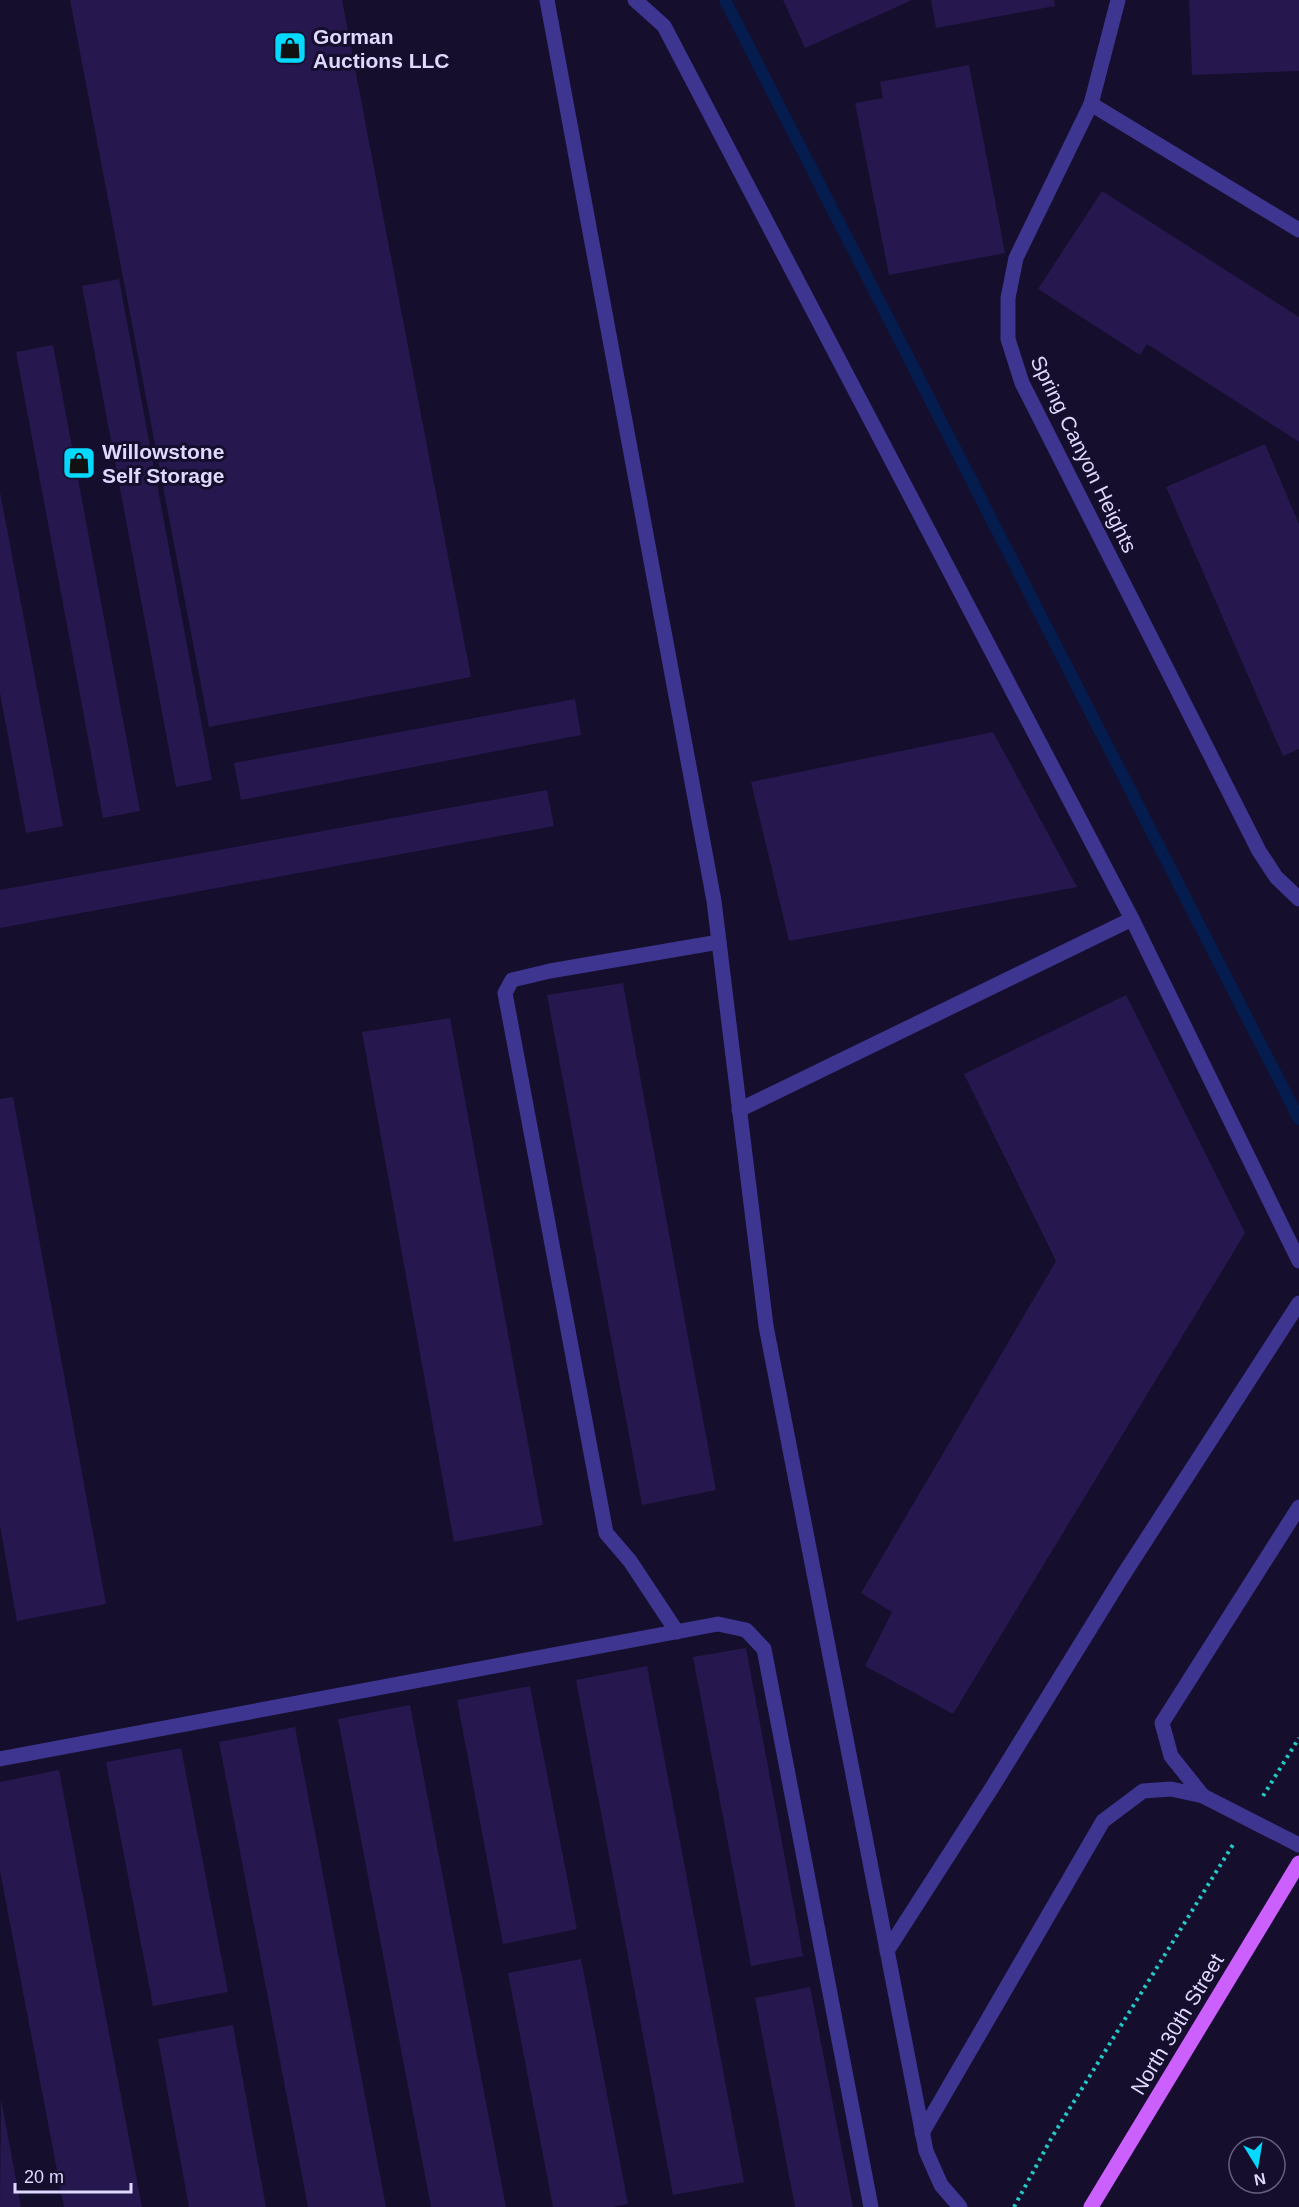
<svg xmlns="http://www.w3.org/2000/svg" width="1299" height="2207" font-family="Helvetica,sans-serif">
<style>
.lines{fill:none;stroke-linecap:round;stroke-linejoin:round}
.stream{stroke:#051c4e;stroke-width:12}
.building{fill:#26184e}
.path{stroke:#24c8c6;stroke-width:4;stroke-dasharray:3 4.5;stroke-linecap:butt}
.minor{stroke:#3d358f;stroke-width:15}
.major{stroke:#cc60ff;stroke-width:15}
.labels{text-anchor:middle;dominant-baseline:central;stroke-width:6;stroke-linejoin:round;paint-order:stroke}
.poi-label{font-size:21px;font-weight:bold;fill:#dfd9ff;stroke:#150e2c;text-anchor:start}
.street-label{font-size:21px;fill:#dfd9ff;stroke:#150e2c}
</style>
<rect width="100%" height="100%" fill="#150e2c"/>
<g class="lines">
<polyline class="stream" points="725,0 1299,1119"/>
</g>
<g class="building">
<polygon points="70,0 342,0 471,677 209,727"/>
<polygon points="783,0 912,0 805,48"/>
<polygon points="931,0 1054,0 1055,6 936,28"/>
<polygon points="1189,0 1299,0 1299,71 1192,75"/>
<polygon points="969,65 1005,253 889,275 855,103 883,98 880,82"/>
<polygon points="1102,191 1299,317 1299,442 1147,344 1140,355 1038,289"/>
<polygon points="119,279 212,780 176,787 82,286"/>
<polygon points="53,345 140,811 103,818 16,352"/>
<polygon points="1265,444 1299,524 1299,749 1283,756 1166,487"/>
<polygon points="0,492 63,826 26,833 0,693"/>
<polygon points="575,699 581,735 241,800 234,763"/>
<polygon points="993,732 1077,887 789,941 751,782"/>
<polygon points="547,790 554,826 0,928 0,890"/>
<polygon points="623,983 716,1490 642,1505 547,995"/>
<polygon points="1126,995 1245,1233 953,1714 865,1666 892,1612 861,1593 1056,1261 964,1074"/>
<polygon points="450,1018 543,1525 454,1542 362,1032"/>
<polygon points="13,1097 106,1604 17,1621 0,1526 0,1099"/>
<polygon points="746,1648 803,1956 751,1966 693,1657"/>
<polygon points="647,1666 744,2182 673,2195 576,1680"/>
<polygon points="530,1686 577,1929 503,1944 457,1700"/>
<polygon points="410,1705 506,2207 431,2207 338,1719"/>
<polygon points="295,1727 386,2207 308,2207 219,1742"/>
<polygon points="181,1748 228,1992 153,2006 106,1762"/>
<polygon points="59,1770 142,2207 64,2207 0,1871 0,1782"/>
<polygon points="581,1959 628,2204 612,2207 553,2207 508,1973"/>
<polygon points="810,1987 853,2207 795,2207 755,1998"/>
<polygon points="233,2025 266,2207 189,2207 158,2039"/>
<polygon points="1,2099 21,2207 0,2207"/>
</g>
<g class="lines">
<g class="path">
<polyline points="1263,1796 1299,1738"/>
<polyline points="1014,2207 1052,2137 1234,1843"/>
</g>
<g class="minor">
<polyline points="547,0 714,901 766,1326 926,2151 941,2185 960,2207"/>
<polyline points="635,0 664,26 1132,919 1299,1261"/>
<polyline points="1118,0 1091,104 1016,258 1008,298 1008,339 1022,383 1259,851 1276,877 1299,899"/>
<polyline points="1091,104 1299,230"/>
<polyline points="739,1110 1132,919"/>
<polyline points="1299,1507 1162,1723 1171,1756 1203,1796 1299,1845"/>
<polyline points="677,1632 630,1561 606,1533 505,993 512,980 550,971 719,942"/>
<polyline points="0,1759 718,1624 746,1630 764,1649 871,2207"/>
<polyline points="887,1951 993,1786 1122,1577 1299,1303"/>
<polyline points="922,2133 1103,1821 1143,1791 1171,1789 1203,1796"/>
</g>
<polyline class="major" points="1091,2207 1299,1863"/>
</g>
<defs>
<g id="shop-square" transform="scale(1.725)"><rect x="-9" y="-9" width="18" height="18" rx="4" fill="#05d9ff" stroke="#150e2c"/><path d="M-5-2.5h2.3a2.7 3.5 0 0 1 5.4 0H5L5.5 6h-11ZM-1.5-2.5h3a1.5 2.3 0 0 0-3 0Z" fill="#111"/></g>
</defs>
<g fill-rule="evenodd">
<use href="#shop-square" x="290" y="48"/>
<use href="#shop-square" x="79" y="463"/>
</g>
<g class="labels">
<g class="poi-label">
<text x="313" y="36">Gorman<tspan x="313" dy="24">Auctions LLC</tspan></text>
<text x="102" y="451">Willowstone<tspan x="102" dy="24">Self Storage</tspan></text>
</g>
<g class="street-label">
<text transform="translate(1084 454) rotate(64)">Spring Canyon Heights</text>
<text transform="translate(1177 2024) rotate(-59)">North 30th Street</text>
</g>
</g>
<g transform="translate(1257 2165) rotate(169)"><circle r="28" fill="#150e2c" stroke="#665f80" stroke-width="1.5"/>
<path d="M0-4.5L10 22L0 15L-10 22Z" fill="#05d9ff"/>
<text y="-9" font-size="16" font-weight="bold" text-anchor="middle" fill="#dfd9ff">N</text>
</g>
<path d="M15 2183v9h116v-9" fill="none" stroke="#dfd9ff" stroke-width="3"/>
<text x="24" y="2183" font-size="18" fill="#dfd9ff" stroke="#150e2c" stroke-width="4.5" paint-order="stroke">20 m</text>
</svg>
